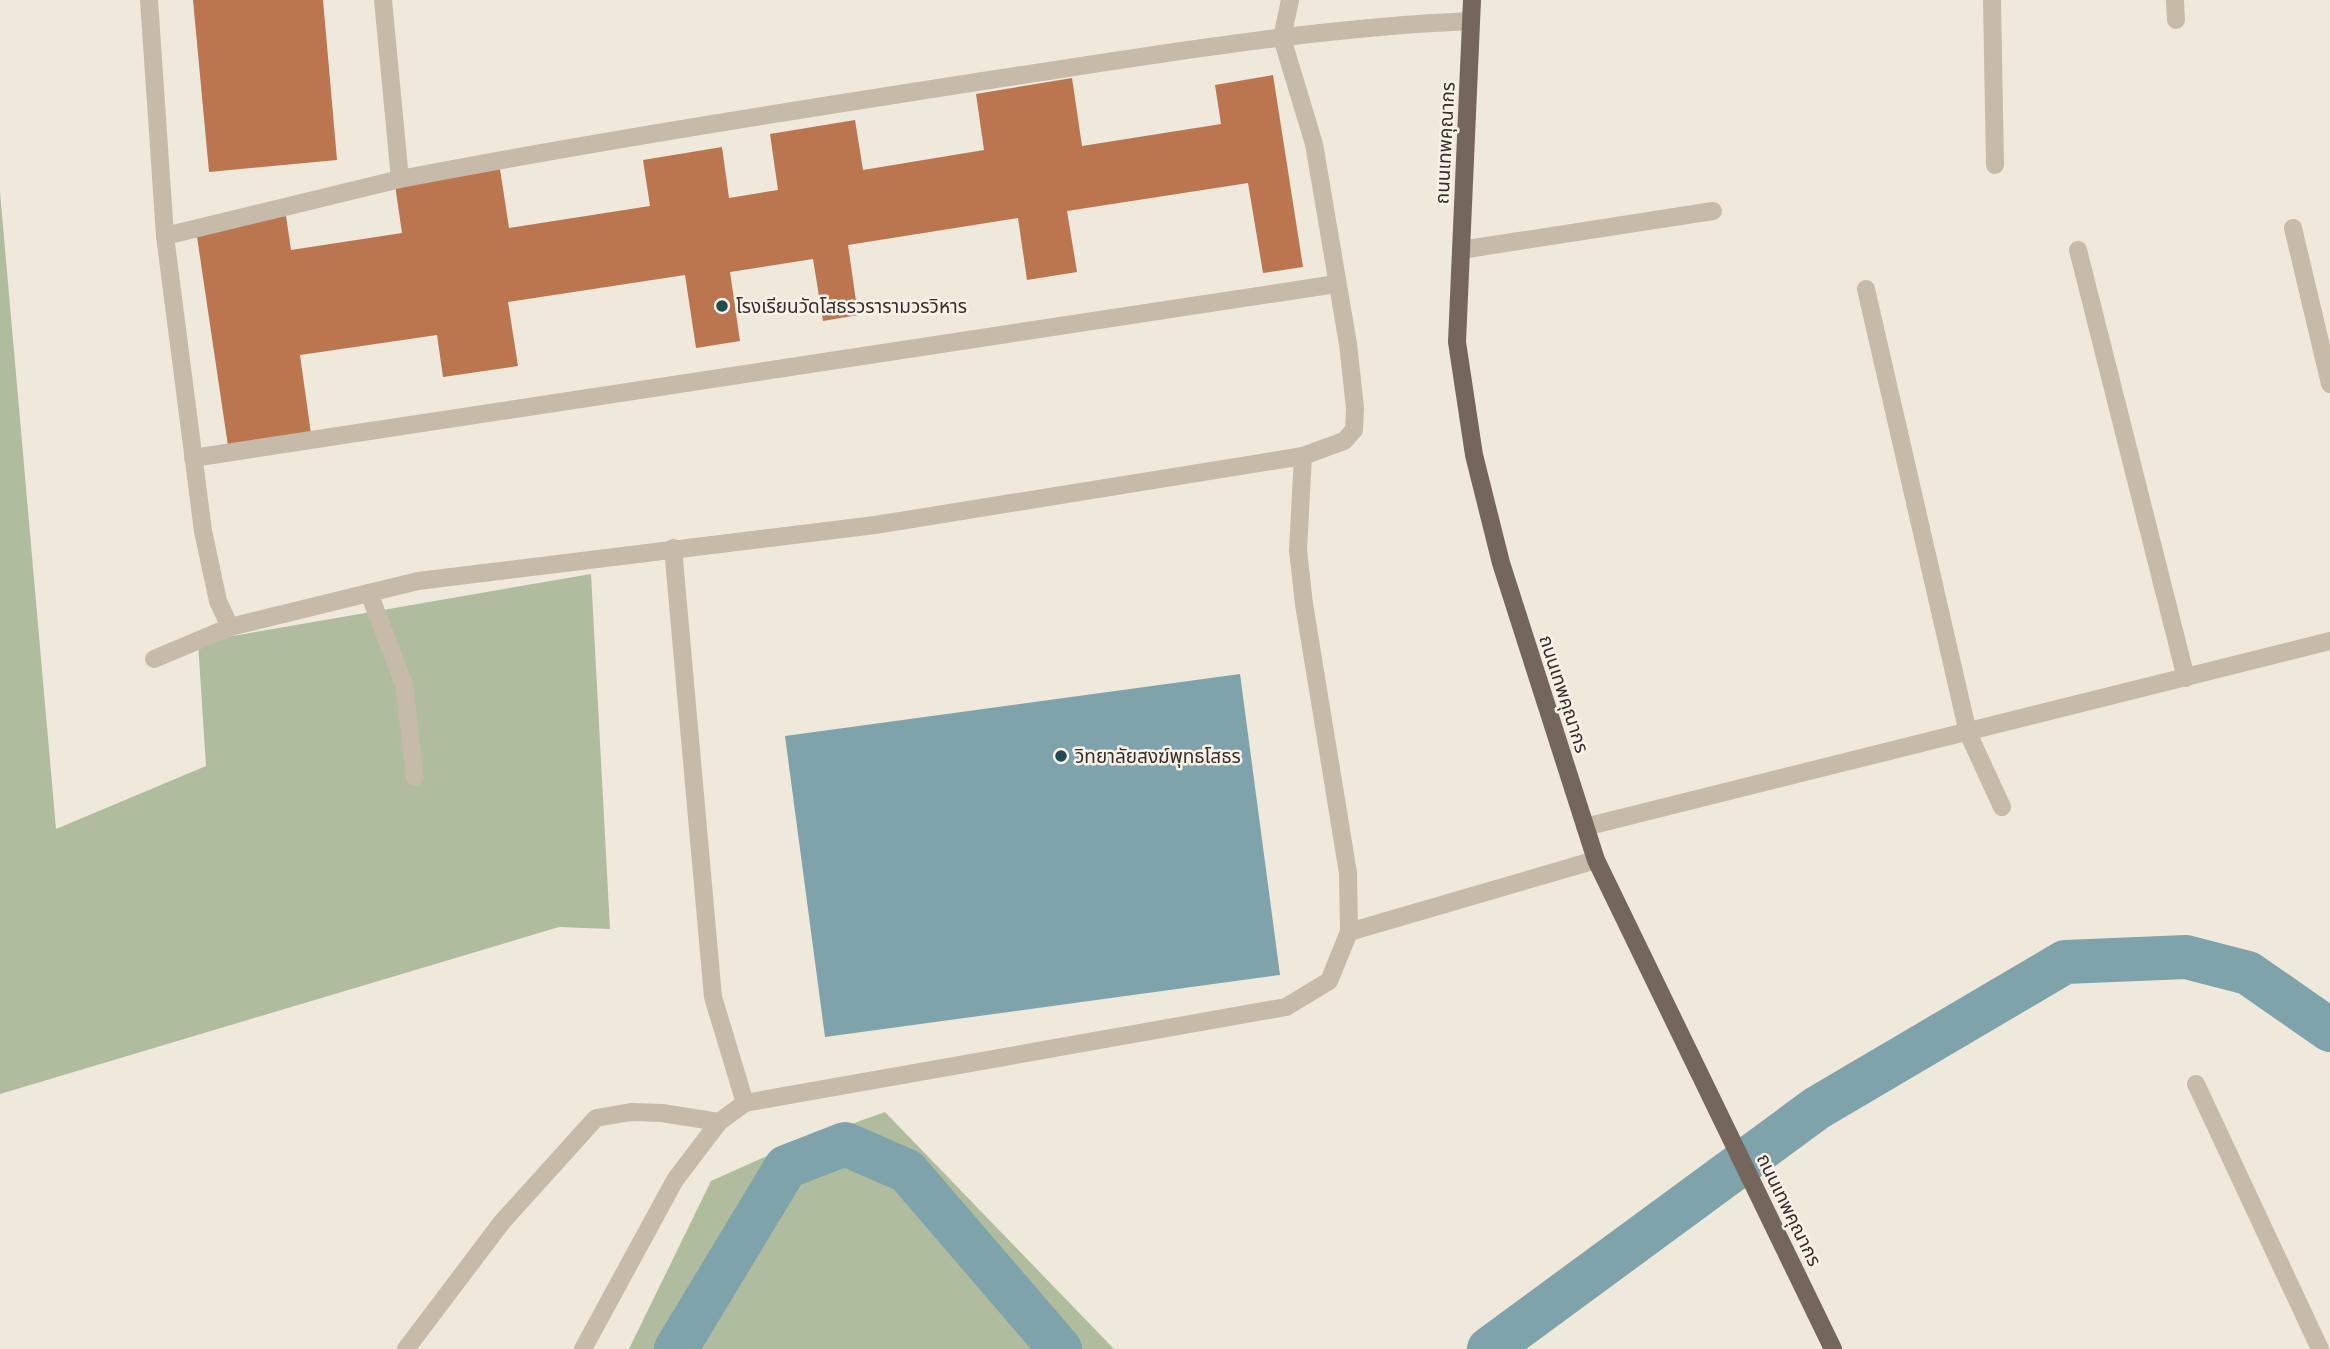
<svg xmlns="http://www.w3.org/2000/svg" width="2330" height="1349" font-family="'Space Grotesk','Noto Sans Thai',sans-serif">
<style>
.green{fill:#afbd9e}
.water{fill:#7ea3aa}
.lines{fill:none;stroke-linecap:round;stroke-linejoin:round}
.canal{stroke:#7ea3aa;stroke-width:44}
.building{fill:#bb754f}
.minor{stroke:#c6baa9;stroke-width:18}
.major{stroke:#75665b;stroke-width:18}
.poi-dot{fill:#224a52;stroke:#f8f2e8;stroke-width:2.5}
.labels{text-anchor:middle;dominant-baseline:central;stroke-width:5;stroke-linejoin:round;paint-order:stroke}
.street-label{font-size:19px;fill:#342d28;stroke:#f8f2e8}
.poi-label{font-size:19px;fill:#342d28;stroke:#f8f2e8;text-anchor:start}
</style>
<rect width="100%" height="100%" fill="#efe9dc"/>
<g class="green">
<polygon points="0,192 56,829 206,766 198,642 591,574 610,929 559,927 0,1094"/>
<polygon points="885,1112 1114,1349 629,1349 711,1181 787,1147"/>
</g>
<polygon class="water" points="1240,674 1280,975 825,1037 785,736"/>
<g class="lines">
<g class="canal">
<polyline points="676,1349 786,1167 845,1144 907,1171 1060,1349"/>
<polyline points="1489,1349 1817,1108 2065,962 2186,957 2248,973 2330,1030"/>
</g>
</g>
<g class="building">
<polygon points="193,0 323,0 337,160 209,172"/>
<polygon points="1273,75 1303,267 1263,273 1248,183 1067,211 1077,272 1027,280 1018,218 848,245 858,315 823,321 813,259 730,272 740,341 696,348 685,275 508,302 518,366 443,377 437,335 300,355 311,434 228,446 196,230 286,216 291,250 402,233 395,185 500,169 509,228 650,206 643,160 722,147 729,198 778,190 770,134 855,120 863,170 984,150 976,94 1072,78 1082,146 1221,124 1215,85"/>
</g>
<g class="lines">
<g class="minor">
<polyline points="149,0 165,236 203,531 218,601 230,627 418,581 875,525 1303,456"/>
<path d="M383,0L400,179C598,141 797,110 996,79C1154,55 1312,28 1471,21"/>
<polyline points="1992,0 1995,165"/>
<polyline points="2175,0 2176,20"/>
<polyline points="2293,228 2330,384"/>
<polyline points="165,236 400,179"/>
<polyline points="1461,250 1713,211"/>
<polyline points="2078,250 2186,678"/>
<polyline points="1866,289 1968,733 2002,807"/>
<polyline points="193,458 1336,284"/>
<polyline points="673,548 713,997 745,1103"/>
<polyline points="369,593 404,684 415,777"/>
<polyline points="154,659 230,627"/>
<polyline points="1585,827 2330,641"/>
<polyline points="1349,932 1596,860"/>
<polyline points="2196,1084 2320,1349"/>
<polyline points="406,1349 502,1222 596,1118 631,1112 662,1113 719,1122"/>
<polyline points="583,1349 675,1180 719,1122 745,1103 1286,1007 1329,981 1349,932 1348,873 1304,604 1298,550 1303,456 1344,441 1354,430 1355,408 1348,344 1314,144 1282,38 1290,0"/>
</g>
<polyline class="major" points="1472,0 1457,342 1474,455 1501,563 1596,860 1833,1349"/>
</g>
<g class="poi-dot">
<circle cx="722" cy="306" r="7"/>
<circle cx="1061" cy="756" r="7"/>
</g>
<g class="labels">
<g class="street-label">
<text transform="translate(1445 143) rotate(-87)">ถนนเทพคุณากร</text>
<text transform="translate(1564 694) rotate(72)">ถนนเทพคุณากร</text>
<text transform="translate(1789 1210) rotate(64)">ถนนเทพคุณากร</text>
</g>
<g class="poi-label">
<text x="736" y="306">โรงเรียนวัดโสธรวรารามวรวิหาร</text>
<text x="1075" y="756">วิทยาลัยสงฆ์พุทธโสธร</text>
</g>
</g>
</svg>
